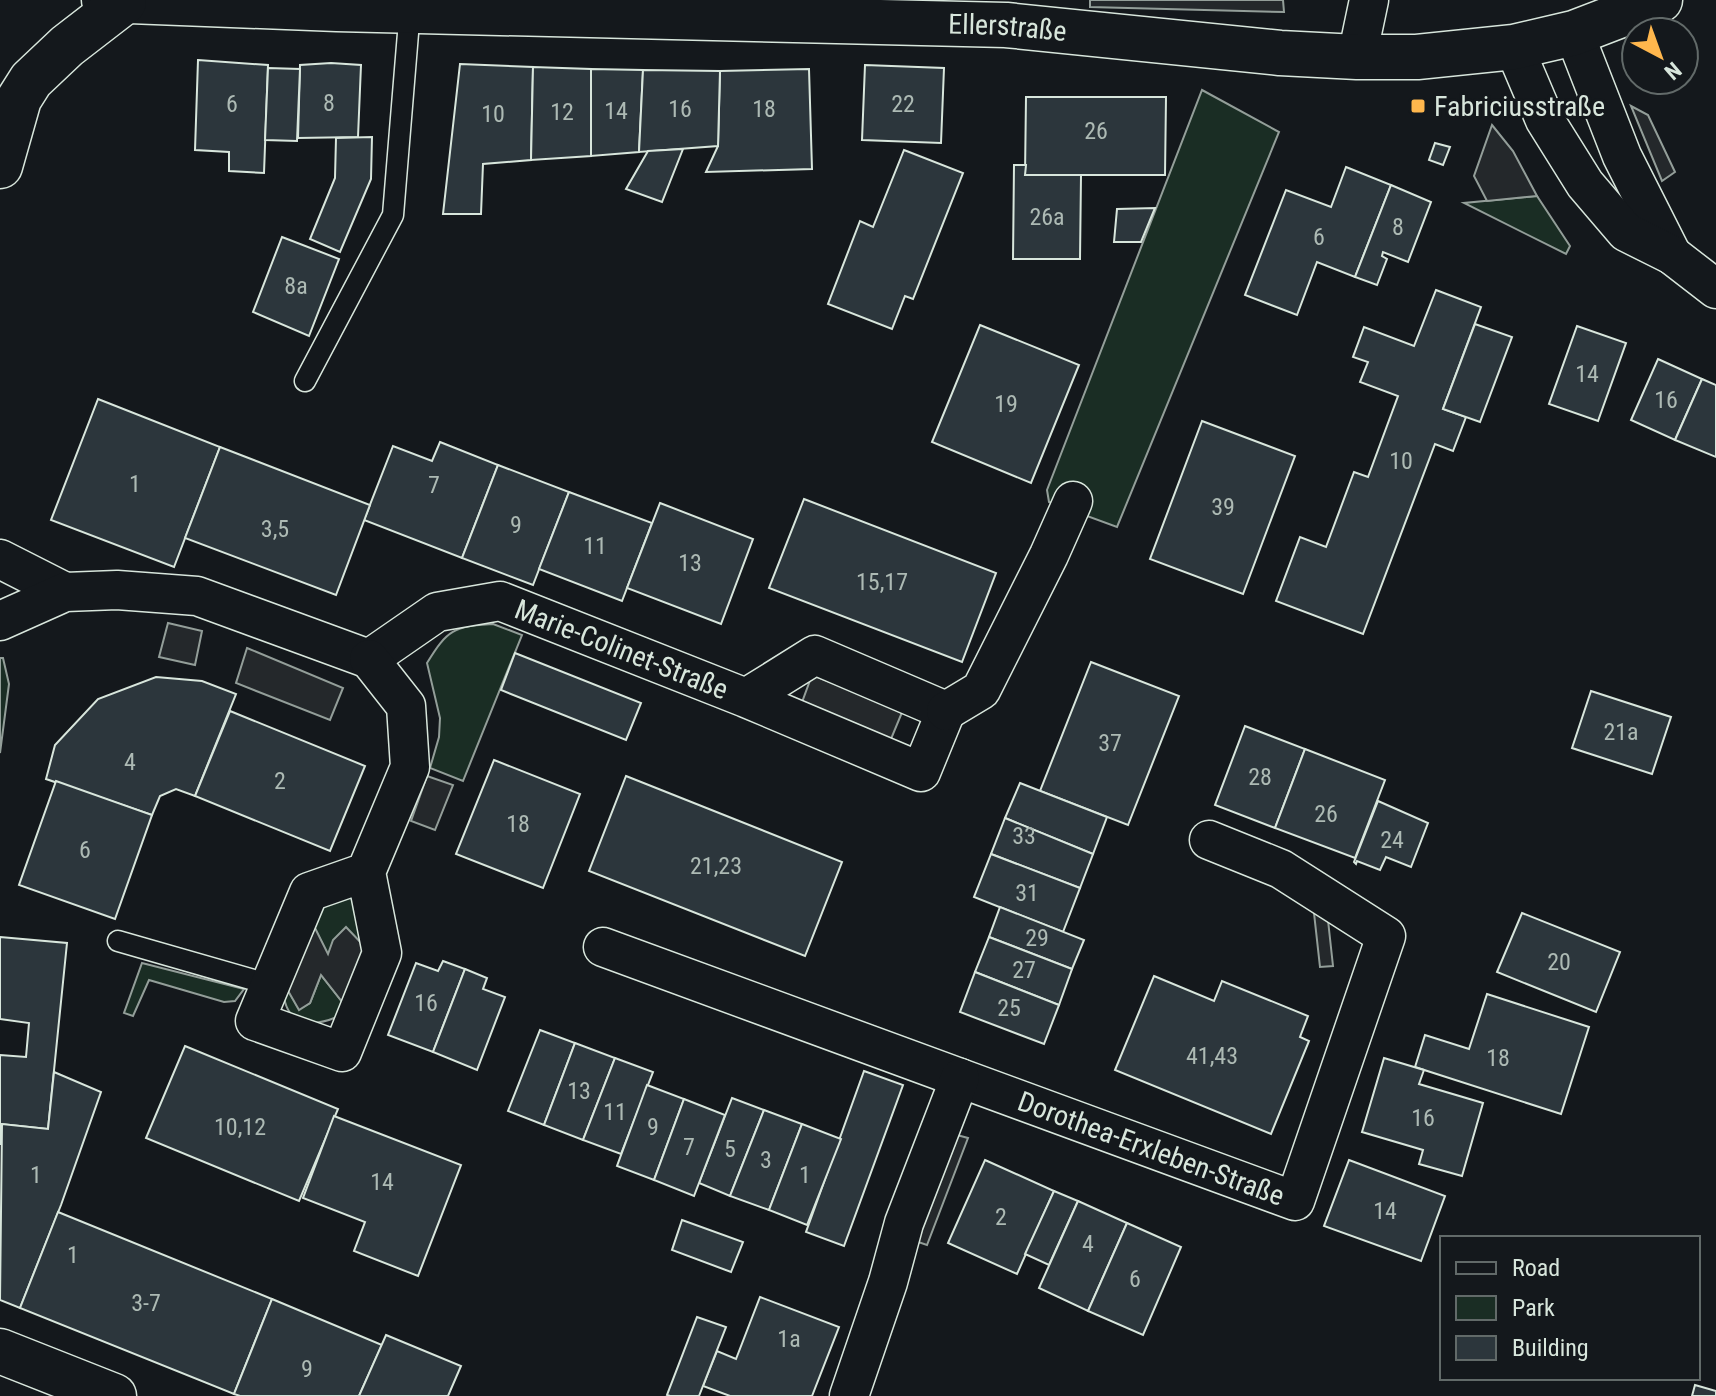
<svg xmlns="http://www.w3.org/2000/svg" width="1716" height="1396" font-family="'Roboto Condensed',sans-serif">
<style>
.green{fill:#1a2d24;stroke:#939e99;stroke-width:2}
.parking{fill:#24282b;stroke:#939e99;stroke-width:2}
.building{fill:#2c363c;stroke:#d8e6dc;stroke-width:2}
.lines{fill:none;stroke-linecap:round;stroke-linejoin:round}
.lane-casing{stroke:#d8e6dc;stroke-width:23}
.street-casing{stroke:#d8e6dc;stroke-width:41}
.secondary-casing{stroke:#d8e6dc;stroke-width:47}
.primary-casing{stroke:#d8e6dc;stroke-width:47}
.lane{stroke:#14181c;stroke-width:20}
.street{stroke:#14181c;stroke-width:38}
.secondary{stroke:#14181c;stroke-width:44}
.primary{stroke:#14181c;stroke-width:44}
.poi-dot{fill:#ffb74d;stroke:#14181c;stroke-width:3}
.labels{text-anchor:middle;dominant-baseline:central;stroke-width:6;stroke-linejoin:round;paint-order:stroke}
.number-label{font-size:24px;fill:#adbab4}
.street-label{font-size:28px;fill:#d8e6dc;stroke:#14181c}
.poi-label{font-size:28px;fill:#d8e6dc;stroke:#14181c;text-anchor:start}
</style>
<rect width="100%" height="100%" fill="#14181c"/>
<g class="green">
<polygon points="1202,90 1279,132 1117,527 1049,502 1047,490"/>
<polygon points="1537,196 1570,246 1566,254 1464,203"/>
<path d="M493,624L522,635L463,781L430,768L439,737L440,718L427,663C447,630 454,626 493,624Z"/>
<polygon points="0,658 3,658 9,684 0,753"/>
<polygon points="352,895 366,948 328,956 308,914 318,902"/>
<polygon points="142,963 244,989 235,1001 224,1002 149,980 133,1016 124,1013"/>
<path d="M321,975L343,1003L337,1017C303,1031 282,1020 283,982L299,1009L310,1003Z"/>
</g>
<g class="parking">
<polygon points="1090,0 1283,0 1284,12 1090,7"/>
<polygon points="1631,106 1648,115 1675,172 1662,181"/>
<polygon points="1492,125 1513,151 1537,196 1487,201 1474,176"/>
<polygon points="168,623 202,631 195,665 159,657"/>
<polygon points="247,648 343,688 330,720 236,683"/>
<polygon points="812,675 903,710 891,739 801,705"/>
<polygon points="427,776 453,785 435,830 411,821"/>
<polygon points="1327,911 1333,966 1320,967 1314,913"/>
<polygon points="308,914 328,954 333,940 346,927 366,948 343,1003 321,975 310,1003 299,1010 283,982"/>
<polygon points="957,1135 968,1138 927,1245 915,1241"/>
</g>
<g class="building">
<polygon points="198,60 268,65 264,173 229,171 229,152 195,150"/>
<polygon points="331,63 361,65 358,137 298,138 300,65"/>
<polygon points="460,64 533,67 531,160 483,164 481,214 443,214"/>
<polygon points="865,65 944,68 941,143 862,140"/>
<polygon points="533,67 591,69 591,156 531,160"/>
<polygon points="268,68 300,69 297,141 265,140"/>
<polygon points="591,69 643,70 639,152 591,156"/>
<polygon points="809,69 812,169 706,172 718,146 720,71"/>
<polygon points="643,70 720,71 718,146 639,152"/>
<polygon points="1026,97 1166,97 1165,175 1025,175"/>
<polygon points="372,137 371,179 340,252 310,239 335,178 336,138"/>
<polygon points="1435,143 1450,147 1443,165 1429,160"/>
<polygon points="683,149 662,202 626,189 648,151"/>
<polygon points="904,150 963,173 913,299 905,296 892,329 828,304 860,221 873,227"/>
<polygon points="1014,165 1026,165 1025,175 1081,175 1080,259 1013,259"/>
<polygon points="1346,167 1391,185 1355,277 1317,262 1297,315 1245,295 1286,190 1331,207"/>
<polygon points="1391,185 1431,202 1408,262 1383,252 1382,256 1387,259 1377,285 1355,277"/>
<polygon points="1155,208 1141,242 1114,242 1117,209"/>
<polygon points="282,237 339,259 309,336 253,312"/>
<polygon points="1436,290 1481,307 1443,409 1466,417 1453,451 1435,444 1363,634 1276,601 1300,537 1326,547 1354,472 1368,477 1398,396 1360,382 1368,362 1353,357 1364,327 1414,346"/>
<polygon points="1475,324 1512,337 1480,422 1443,409"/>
<polygon points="980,325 1079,365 1031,483 932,442"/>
<polygon points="1577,326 1626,343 1598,421 1549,404"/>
<polygon points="1658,359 1702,379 1675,440 1631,420"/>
<polygon points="1702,379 1716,385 1716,457 1675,440"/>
<polygon points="98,399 220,447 174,567 51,520"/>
<polygon points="1202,421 1295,456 1243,594 1150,559"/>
<polygon points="440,442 498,465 462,558 364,520 393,446 432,461"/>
<polygon points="220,447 370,505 336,595 185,538"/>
<polygon points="498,465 569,492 533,585 462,558"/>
<polygon points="569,492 652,523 622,601 539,569"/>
<polygon points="804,499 996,573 962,662 769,588"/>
<polygon points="660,503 753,539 721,624 627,588"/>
<polygon points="515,653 641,703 626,740 501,690"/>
<polygon points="1091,662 1179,696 1128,825 1040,791"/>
<polygon points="156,677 202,681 236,694 195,796 176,789 160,796 152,815 46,779 55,745 98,699"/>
<polygon points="1591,691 1671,717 1652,774 1572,748"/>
<polygon points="230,711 365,766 330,851 195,796"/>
<polygon points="1245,726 1305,749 1275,828 1215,805"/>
<polygon points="1305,749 1385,780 1355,858 1275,828"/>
<polygon points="494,760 580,794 543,888 456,854"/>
<polygon points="626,776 842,862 805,956 589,871"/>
<polygon points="56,781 152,815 115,919 19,885"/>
<polygon points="1020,783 1107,817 1093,854 1005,818"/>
<polygon points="1378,801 1428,823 1411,867 1386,857 1380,870 1357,861 1356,864 1354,862"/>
<polygon points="1005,818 1093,854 1080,888 991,854"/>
<polygon points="991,854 1080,888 1063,932 974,897"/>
<polygon points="1000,907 1084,940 1072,969 989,937"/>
<polygon points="1522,913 1620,952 1596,1012 1497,972"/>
<polygon points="0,937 67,943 48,1129 2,1124 0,1145 0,1055 26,1057 29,1023 0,1019"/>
<polygon points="989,937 1072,969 1059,1005 975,972"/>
<polygon points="443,961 465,969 433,1052 388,1035 416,963 438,971"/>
<polygon points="465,969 487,978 483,989 505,997 477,1070 433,1052"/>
<polygon points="975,972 1059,1005 1044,1044 960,1012"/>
<polygon points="1154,976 1214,1001 1222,981 1308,1016 1300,1037 1309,1041 1271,1134 1115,1070"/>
<polygon points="1487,994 1589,1027 1561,1114 1415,1067 1425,1035 1469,1049"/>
<polygon points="540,1030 575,1043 544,1125 508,1111"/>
<polygon points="575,1043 615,1058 583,1140 544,1125"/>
<polygon points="185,1046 338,1109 299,1201 146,1138"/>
<polygon points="615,1058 653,1072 621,1154 583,1140"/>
<polygon points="1384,1058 1424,1070 1419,1084 1483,1103 1462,1176 1419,1164 1423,1150 1362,1132"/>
<polygon points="864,1071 903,1085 844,1246 806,1232"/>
<polygon points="54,1072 101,1092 61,1205 20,1308 0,1300 2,1124 48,1129"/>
<polygon points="647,1085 684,1099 654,1180 617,1166"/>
<polygon points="732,1098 764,1110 730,1196 699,1183"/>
<polygon points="684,1099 725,1115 694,1196 654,1180"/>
<polygon points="764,1110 802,1124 769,1210 730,1196"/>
<polygon points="334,1116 461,1165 418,1276 354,1251 365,1222 303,1198"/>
<polygon points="802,1124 841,1139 807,1225 769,1210"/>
<polygon points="985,1160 1054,1191 1017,1274 948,1243"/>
<polygon points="1349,1160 1445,1196 1421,1261 1324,1226"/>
<polygon points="1054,1191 1078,1201 1049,1265 1025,1254"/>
<polygon points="1078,1201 1127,1223 1088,1311 1039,1288"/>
<polygon points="58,1212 272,1299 234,1394 20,1308"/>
<polygon points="682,1220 743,1242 731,1272 672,1250"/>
<polygon points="1127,1223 1181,1247 1143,1335 1088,1311"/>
<polygon points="760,1297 839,1327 812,1396 730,1396 703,1386 717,1351 736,1359"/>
<polygon points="272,1299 382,1345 359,1396 240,1396 234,1394"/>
<polygon points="697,1317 726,1327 699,1396 670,1396 667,1395"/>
<polygon points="386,1335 461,1366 448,1396 359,1396"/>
<polygon points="1695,1385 1716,1391 1716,1396 1692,1396"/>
</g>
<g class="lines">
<g class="lane-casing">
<g id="lane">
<polyline points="305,381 393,215 410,9"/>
<polyline points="118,941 271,985"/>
</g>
</g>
<g class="street-casing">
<g id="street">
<polyline points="1574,33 1622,156 1672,255"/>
<polyline points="1514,47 1545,120 1585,184 1626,232 1672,255 1716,289"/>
<polyline points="1357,57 1369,0"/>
<polyline points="0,559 65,592"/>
<path id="s1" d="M0,621L65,592L117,590L197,596L369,659L437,612L500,601L746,698L921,772L946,711L815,655L746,698"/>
<polyline points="946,711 981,690 1049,555 1073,501"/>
<polyline points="366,872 309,892 255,1021 342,1052 382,953 366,872 410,767 406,706 369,659"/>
<path id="s2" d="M603,947L1295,1201L1386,936L1281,869L1209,840"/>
<polyline points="849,1396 888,1282 904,1223 960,1078"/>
</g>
</g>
<g class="secondary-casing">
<g id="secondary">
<path id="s3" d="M104,0L337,9L1006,25L1280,53L1357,57H1417L1514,47L1574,33L1660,0"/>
<polyline points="0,1351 114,1396"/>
</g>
</g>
<g class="primary-casing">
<polyline id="primary" points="0,166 19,99 31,80 67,46 124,2"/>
</g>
<use href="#lane" class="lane"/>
<use href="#street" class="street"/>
<use href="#secondary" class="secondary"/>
<use href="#primary" class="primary"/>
</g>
<rect class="poi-dot" x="1410" y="98" width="16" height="16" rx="4"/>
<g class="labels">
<g class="number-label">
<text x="329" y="103">8</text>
<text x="232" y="104">6</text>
<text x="903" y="104">22</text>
<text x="680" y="109">16</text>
<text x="764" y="109">18</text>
<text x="616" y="111">14</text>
<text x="562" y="112">12</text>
<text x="493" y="114">10</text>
<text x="1096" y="131">26</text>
<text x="1047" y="217">26a</text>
<text x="1398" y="227">8</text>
<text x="1319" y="237">6</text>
<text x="296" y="286">8a</text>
<text x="1587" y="374">14</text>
<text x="1666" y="400">16</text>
<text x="1006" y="404">19</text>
<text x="1401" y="461">10</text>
<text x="135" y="484">1</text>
<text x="434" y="485">7</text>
<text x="1223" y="507">39</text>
<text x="516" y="525">9</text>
<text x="275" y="529">3,5</text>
<text x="595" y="546">11</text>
<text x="690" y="563">13</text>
<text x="882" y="582">15,17</text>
<text x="1621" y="732">21a</text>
<text x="1110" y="743">37</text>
<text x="130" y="762">4</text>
<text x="1260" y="777">28</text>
<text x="280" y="781">2</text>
<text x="1326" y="814">26</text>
<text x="518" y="824">18</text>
<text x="1024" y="836">33</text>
<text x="1392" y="840">24</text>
<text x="85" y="850">6</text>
<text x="716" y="866">21,23</text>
<text x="1027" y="893">31</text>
<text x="1037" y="938">29</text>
<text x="1559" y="962">20</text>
<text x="1024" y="970">27</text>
<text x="426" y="1003">16</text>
<text x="1009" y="1008">25</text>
<text x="1212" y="1056">41,43</text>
<text x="1498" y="1058">18</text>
<text x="579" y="1091">13</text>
<text x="615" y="1112">11</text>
<text x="1423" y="1118">16</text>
<text x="240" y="1127">10,12</text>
<text x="653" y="1127">9</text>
<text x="689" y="1147">7</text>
<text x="730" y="1149">5</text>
<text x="766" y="1160">3</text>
<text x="36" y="1175">1</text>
<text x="805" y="1175">1</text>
<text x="382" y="1182">14</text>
<text x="1385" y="1211">14</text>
<text x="1001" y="1217">2</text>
<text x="1088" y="1244">4</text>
<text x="73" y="1255">1</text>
<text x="1135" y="1279">6</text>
<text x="146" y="1303">3-7</text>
<text x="789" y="1339">1a</text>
<text x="307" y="1369">9</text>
</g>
<g class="street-label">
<text stroke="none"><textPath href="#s3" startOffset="904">Ellerstraße</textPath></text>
<text stroke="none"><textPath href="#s1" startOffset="664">Marie-Colinet-Straße</textPath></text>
<text stroke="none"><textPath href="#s2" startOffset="584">Dorothea-Erxleben-Straße</textPath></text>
</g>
<g class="poi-label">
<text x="1434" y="106">Fabriciusstraße</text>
</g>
</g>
<rect x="1440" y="1236" width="260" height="144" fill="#14181c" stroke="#626a69" stroke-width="2"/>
<rect x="1456" y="1262" width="40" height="12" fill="#14181c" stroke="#626a69" stroke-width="2"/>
<text x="1512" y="1276" font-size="24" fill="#d8e6dc">Road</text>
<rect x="1456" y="1296" width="40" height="24" fill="#1a2d24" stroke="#626a69" stroke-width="2"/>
<text x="1512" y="1316" font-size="24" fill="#d8e6dc">Park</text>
<rect x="1456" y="1336" width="40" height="24" fill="#2c363c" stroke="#626a69" stroke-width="2"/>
<text x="1512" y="1356" font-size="24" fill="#d8e6dc">Building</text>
<g transform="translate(1660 56) rotate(139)"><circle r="38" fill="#14181c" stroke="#626a69" stroke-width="2"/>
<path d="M0-6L14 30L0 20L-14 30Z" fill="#ffb74d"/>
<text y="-12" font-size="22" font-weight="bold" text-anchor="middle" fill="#d8e6dc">N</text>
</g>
</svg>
